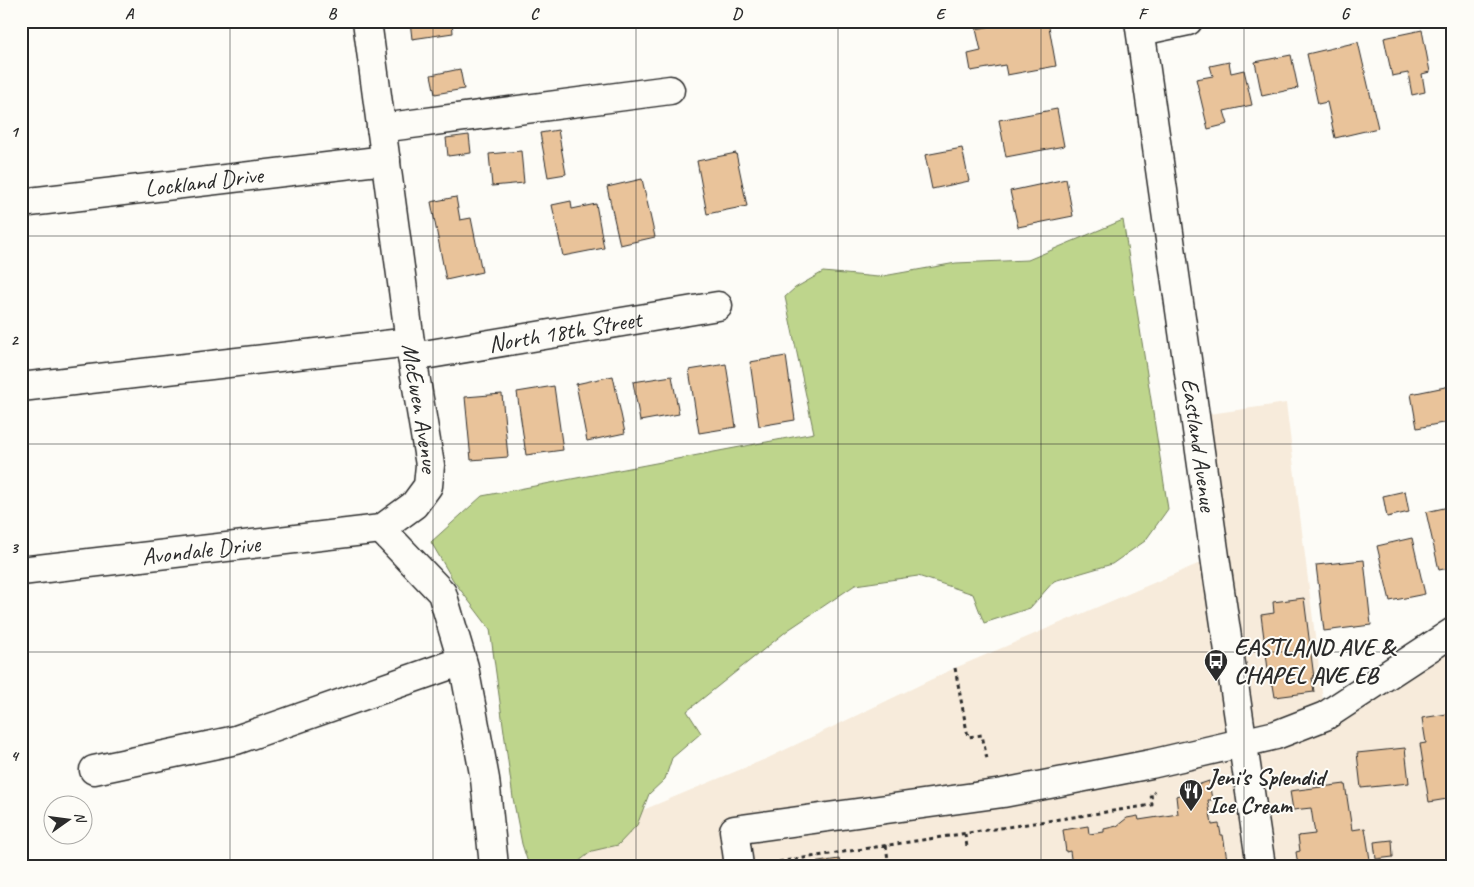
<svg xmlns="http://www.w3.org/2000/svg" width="1474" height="887" font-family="Caveat,sans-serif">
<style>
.built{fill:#f7ebdb}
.green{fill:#bed58c;stroke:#74805c}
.building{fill:#e9c39a;stroke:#2b2b2b}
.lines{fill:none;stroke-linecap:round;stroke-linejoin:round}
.minor-casing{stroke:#2b2b2b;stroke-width:31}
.path{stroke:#2b2b2b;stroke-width:3;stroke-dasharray:4 4;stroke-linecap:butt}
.minor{stroke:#fdfcf7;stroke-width:28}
.grid{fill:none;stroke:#2b2b2b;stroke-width:1;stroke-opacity:0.55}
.labels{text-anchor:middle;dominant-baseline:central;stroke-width:4;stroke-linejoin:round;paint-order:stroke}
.street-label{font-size:24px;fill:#2b2b2b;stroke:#fdfcf7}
.poi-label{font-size:24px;font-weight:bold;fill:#2b2b2b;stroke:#fdfcf7;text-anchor:start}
.neatline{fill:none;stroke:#2b2b2b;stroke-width:2}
.grid-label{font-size:16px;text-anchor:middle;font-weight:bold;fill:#2b2b2b}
</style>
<rect width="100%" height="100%" fill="#fdfcf7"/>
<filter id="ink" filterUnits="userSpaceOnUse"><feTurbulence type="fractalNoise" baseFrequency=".02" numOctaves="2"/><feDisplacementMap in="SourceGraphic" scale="10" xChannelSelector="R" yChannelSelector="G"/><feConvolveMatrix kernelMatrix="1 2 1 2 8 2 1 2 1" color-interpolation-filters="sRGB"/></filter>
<g filter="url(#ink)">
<polygon class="built" points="1286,403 1325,716 1453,632 1453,866 582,866 578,837 768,758 955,668 1214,557 1195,416"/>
<polygon class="green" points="1123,220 1168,509 1145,541 1112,564 1054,581 1030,608 984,623 973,594 918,576 855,585 788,630 687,711 701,733 672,758 665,779 649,794 637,825 618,845 592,851 573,866 529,866 522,844 513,798 490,629 453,580 431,542 482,496 814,433 785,297 795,288 823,272 878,277 956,263 1028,260"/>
<g class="building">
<polygon points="410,21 452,21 453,33 412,39"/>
<polygon points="1002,21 1048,21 1056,66 1007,75 1005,65 971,71 968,54 981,51 976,29 1003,24"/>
<polygon points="1422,30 1430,72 1422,74 1425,92 1412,95 1408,73 1392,76 1384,38"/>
<polygon points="1358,42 1378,128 1335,138 1327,102 1318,104 1307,54"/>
<polygon points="1291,55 1298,88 1262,96 1255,62"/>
<polygon points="1229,62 1231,73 1244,70 1252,105 1224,111 1228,124 1208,129 1196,79 1213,76 1210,66"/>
<polygon points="460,69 464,89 435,94 431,75"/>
<polygon points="1057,109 1064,146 1006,157 999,120"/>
<polygon points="558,130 566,174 548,177 540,133"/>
<polygon points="469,135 471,153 448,156 446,138"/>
<polygon points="962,148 969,181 932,189 925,155"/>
<polygon points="521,151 524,183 492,186 489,154"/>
<polygon points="736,153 747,206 707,214 697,161"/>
<polygon points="642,179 655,237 620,245 607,187"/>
<polygon points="1066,179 1073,216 1018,227 1010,191"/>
<polygon points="456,197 460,220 471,218 482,272 446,280 431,202"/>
<polygon points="571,201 572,209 596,204 604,248 563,256 552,205"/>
<polygon points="786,356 795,420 759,426 750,362"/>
<polygon points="726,364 736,427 699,433 689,370"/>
<polygon points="613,376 625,433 587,441 576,384"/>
<polygon points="672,376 679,414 640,421 633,382"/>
<polygon points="554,386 563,450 526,455 517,392"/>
<polygon points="1450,386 1453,403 1453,421 1417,428 1411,394"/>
<polygon points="502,394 508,457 471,460 465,397"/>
<polygon points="1405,491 1409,512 1387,517 1383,496"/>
<polygon points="1453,506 1453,567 1439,570 1426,512"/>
<polygon points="1412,538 1425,594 1390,601 1377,546"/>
<polygon points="1364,560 1371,625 1324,631 1316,565"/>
<polygon points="1304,598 1314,678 1312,678 1314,692 1275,697 1273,685 1270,685 1261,615 1274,613 1273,602"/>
<polygon points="1453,713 1453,798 1429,802 1420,744 1426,743 1422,718"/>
<polygon points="1405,748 1409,783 1361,788 1357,753"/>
<polygon points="1209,781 1212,800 1208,800 1212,825 1219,824 1221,835 1223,835 1228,866 1181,866 1180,862 1158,866 1072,866 1070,851 1066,852 1063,830 1088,826 1089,834 1104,832 1104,829 1117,826 1127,818 1138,816 1139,820 1178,814 1176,796 1190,791 1189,788"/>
<polygon points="1345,784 1352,830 1365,828 1371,866 1298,866 1296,852 1300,851 1298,836 1315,834 1311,808 1293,810 1290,791"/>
<polygon points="1392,840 1393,857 1376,859 1374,842"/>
<polygon points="839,859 840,864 851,863 851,866 799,865"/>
</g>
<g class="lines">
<g class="minor-casing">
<g id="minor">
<path id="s1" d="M367,21L412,357L430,465L428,486L414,505L381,529L442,593L464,667L485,779L494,866"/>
<path id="s2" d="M1139,21L1215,557L1261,866"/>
<polyline points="1141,31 1188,21"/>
<polyline points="381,128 670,90"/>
<path id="s3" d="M21,203L386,160"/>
<path id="s4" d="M412,357L718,306"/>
<polyline points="21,387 410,342"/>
<path id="s5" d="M21,571L381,529"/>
<polyline points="94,770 236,740 462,661"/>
<polyline points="739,866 734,830 1003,793 1151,764 1276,735 1325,716 1453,632"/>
</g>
</g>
<g class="path">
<polyline points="955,668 968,737 982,735 987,759"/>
<polyline points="965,834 967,847"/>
<polyline points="886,845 888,860"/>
<polyline points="771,863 1152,805 1151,793 1155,792"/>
</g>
<use href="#minor" class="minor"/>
</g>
</g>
<path class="grid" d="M230,21V866M433,21V866M636,21V866M838,21V866M1041,21V866M1244,21V866M21,236H1453M21,444H1453M21,652H1453"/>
<defs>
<g id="bus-pin" transform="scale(1.25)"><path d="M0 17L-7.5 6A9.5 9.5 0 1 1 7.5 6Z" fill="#2b2b2b" stroke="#fdfcf7"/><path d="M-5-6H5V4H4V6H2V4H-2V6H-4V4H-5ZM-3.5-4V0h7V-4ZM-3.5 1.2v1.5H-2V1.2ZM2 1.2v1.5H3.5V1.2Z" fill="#fff"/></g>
<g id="restaurant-pin" transform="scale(1.25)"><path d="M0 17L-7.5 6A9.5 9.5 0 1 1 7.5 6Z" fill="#2b2b2b" stroke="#fdfcf7"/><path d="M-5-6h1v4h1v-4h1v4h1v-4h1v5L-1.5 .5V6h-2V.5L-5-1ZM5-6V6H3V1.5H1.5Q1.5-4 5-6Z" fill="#fff"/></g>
</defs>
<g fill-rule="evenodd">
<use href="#bus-pin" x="1216" y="661"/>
<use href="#restaurant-pin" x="1191" y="791"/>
</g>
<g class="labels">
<g class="street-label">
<text stroke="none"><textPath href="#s3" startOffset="184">Lockland Drive</textPath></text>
<text stroke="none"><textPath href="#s4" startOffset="155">North 18th Street</textPath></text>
<text stroke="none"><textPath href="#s1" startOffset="391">McEwen Avenue</textPath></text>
<text stroke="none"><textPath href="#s2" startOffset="428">Eastland Avenue</textPath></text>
<text stroke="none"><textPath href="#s5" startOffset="181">Avondale Drive</textPath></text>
</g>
<g class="poi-label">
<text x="1234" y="647">EASTLAND AVE &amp;<tspan x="1234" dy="28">CHAPEL AVE EB</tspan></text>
<text x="1208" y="777">Jeni's Splendid<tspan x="1208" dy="28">Ice Cream</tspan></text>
</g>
</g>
<rect width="1474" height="887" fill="none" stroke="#fdfcf7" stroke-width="55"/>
<g transform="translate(68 820) rotate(76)"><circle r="24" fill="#fdfcf7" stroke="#a9a8a5"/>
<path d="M0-4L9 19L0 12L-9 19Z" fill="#2b2b2b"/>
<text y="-8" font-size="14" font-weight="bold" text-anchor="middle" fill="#2b2b2b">N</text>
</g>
<rect x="28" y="28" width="1418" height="832" class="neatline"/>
<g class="grid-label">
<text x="129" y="19">A</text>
<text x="332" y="19">B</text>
<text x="534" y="19">C</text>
<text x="737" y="19">D</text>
<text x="940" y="19">E</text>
<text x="1142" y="19">F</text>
<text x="1345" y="19">G</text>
<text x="14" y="137">1</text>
<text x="14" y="345">2</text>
<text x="14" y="553">3</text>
<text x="14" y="761">4</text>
</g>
</svg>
